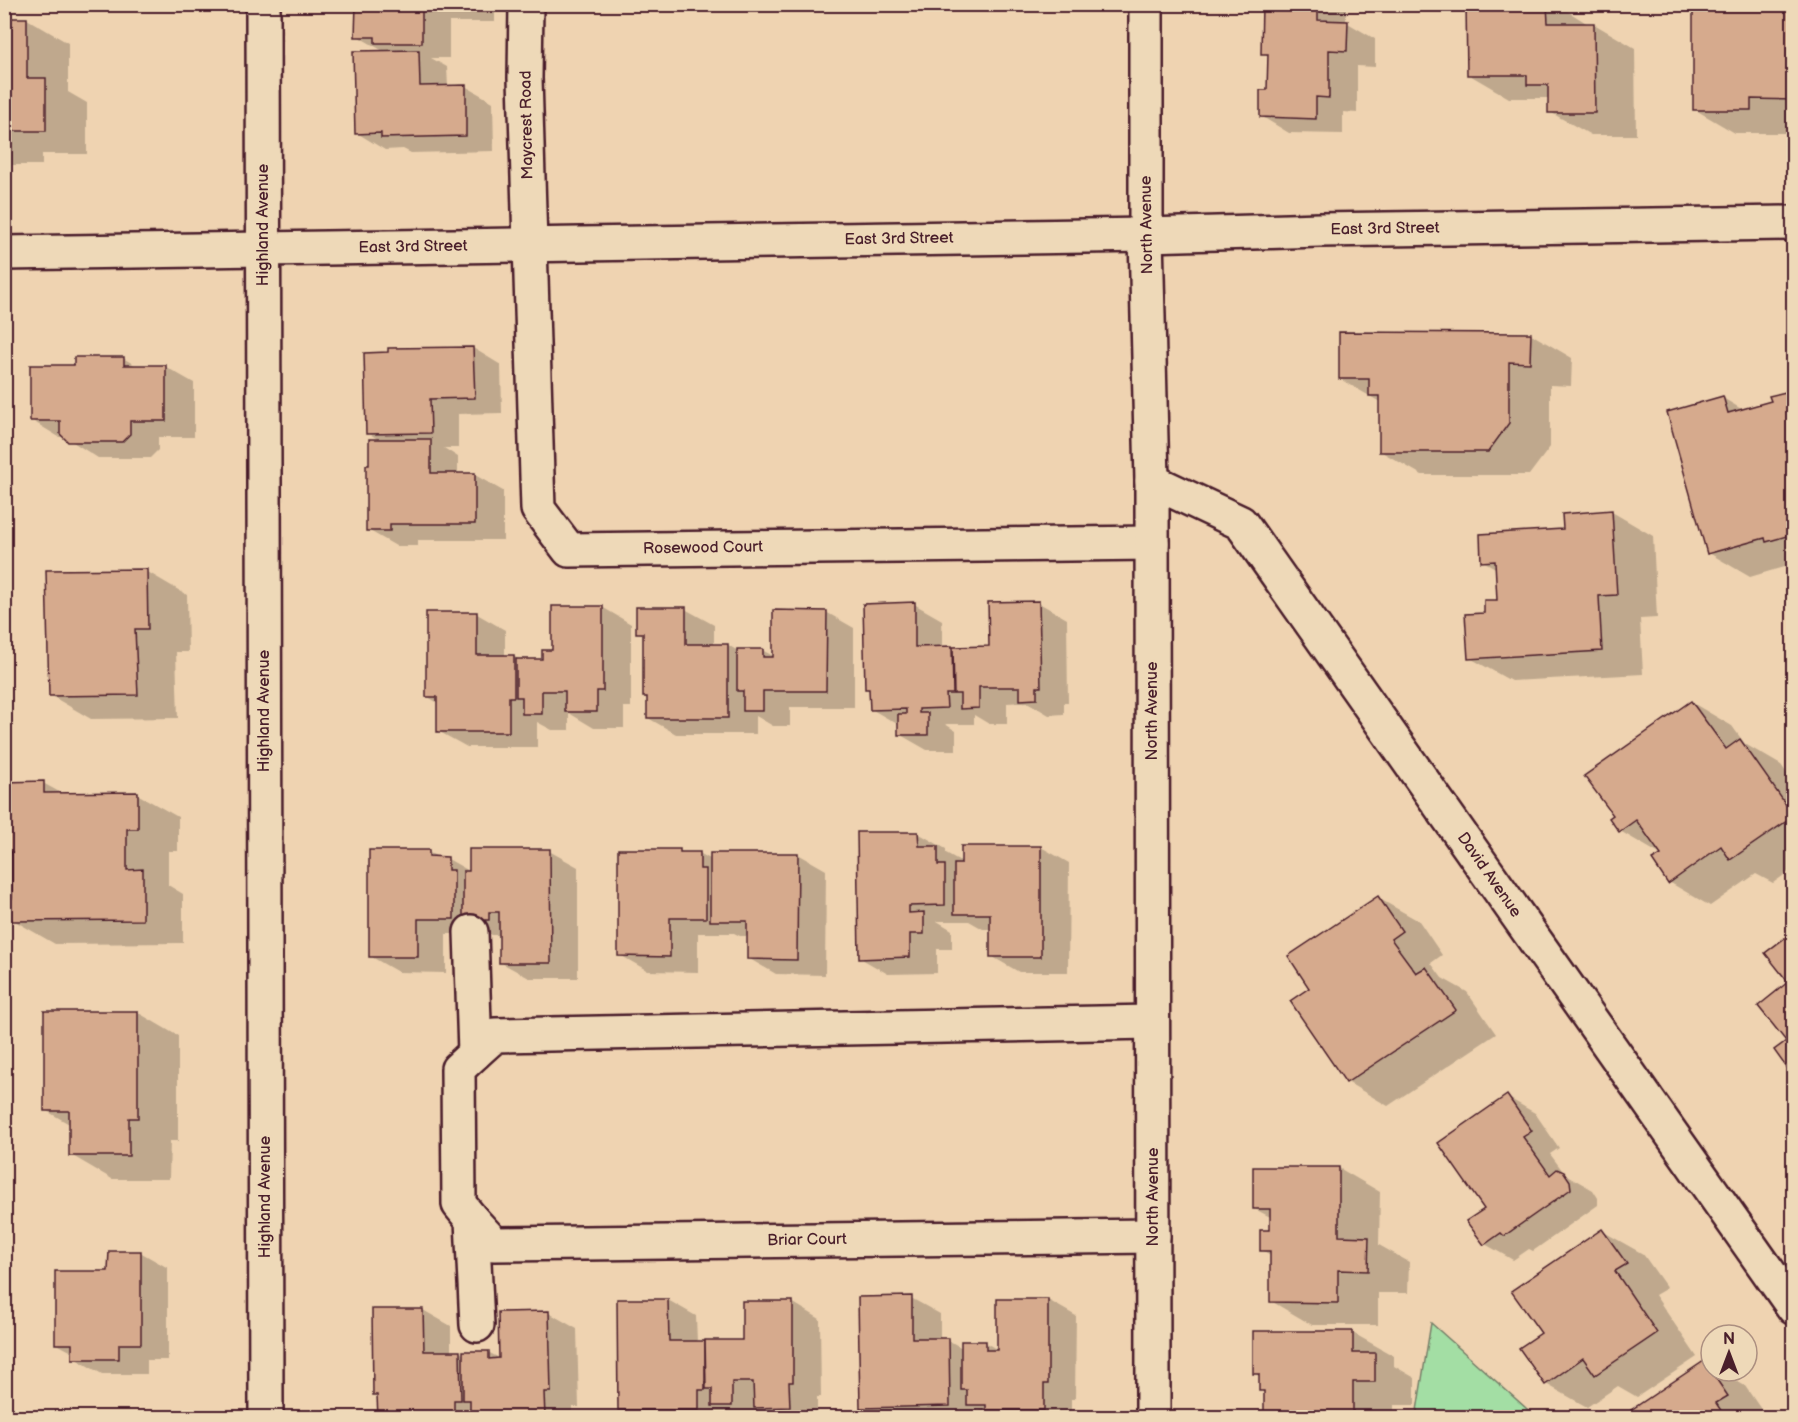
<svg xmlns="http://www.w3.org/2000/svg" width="1798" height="1422" font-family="'Balsamiq Sans',sans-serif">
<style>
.green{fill:#a3dea4;stroke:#767e68;stroke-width:1.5}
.shadow{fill:#0003}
.building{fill:#d6aa8d;stroke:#4a1f2b;stroke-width:1.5}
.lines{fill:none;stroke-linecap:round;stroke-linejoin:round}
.minor-casing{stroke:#4a1f2b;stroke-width:38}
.minor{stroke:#eed9b8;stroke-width:33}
.labels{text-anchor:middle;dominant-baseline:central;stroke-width:5;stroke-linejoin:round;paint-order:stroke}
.street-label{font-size:16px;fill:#4a1f2b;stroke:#eed9b8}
</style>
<rect width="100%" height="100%" fill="#efd3b1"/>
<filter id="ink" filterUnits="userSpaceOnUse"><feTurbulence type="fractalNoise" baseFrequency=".0167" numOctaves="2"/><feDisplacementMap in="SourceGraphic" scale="12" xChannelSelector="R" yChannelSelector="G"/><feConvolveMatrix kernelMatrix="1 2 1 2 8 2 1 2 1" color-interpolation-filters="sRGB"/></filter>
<g filter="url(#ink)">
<polygon class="green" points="1431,1323 1536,1417 1416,1417"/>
<g class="shadow">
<polygon points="357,4 495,4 495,22 449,22 449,58 431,58 447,67 448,87 465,86 493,102 494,151 411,153 403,149 385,150 357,133 385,52 357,36"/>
<polygon points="1264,4 1346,4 1346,22 1375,39 1375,67 1357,66 1357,113 1343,112 1343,134 1289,133 1261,116 1268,92 1270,57 1263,53"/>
<polygon points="1468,4 1556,4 1588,24 1594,24 1635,48 1636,135 1591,135 1550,112 1550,98 1509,98 1468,74"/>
<polygon points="1794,4 1794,122 1791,122 1791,133 1735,133 1694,109"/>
<polygon points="4,19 27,19 68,43 68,92 87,103 87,154 42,154 42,165 4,165"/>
<polygon points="1531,334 1572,358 1571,386 1550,385 1550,447 1529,475 1422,475 1380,451 1380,402 1340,379"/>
<polygon points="473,348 501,365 502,413 458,414 458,448 444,448 458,457 458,475 475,475 503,491 503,540 418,540 418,546 396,546 368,530 370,466 381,441 368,433"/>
<polygon points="123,358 138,367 166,367 194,383 194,437 158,437 158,450 150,458 98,458 65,437 59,437 31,420"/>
<polygon points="1794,392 1794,564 1750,577 1709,553 1723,398 1743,410 1773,402"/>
<polygon points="1612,512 1653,536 1657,618 1640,619 1643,674 1511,681 1470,658 1486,614 1498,601 1497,569 1483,561"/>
<polygon points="146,571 187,595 188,652 176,652 178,718 91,719 50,695"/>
<polygon points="1039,603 1067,619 1068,702 1064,702 1064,714 1049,715 1027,702 1007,703 1007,724 989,724 974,715 974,724 945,724 956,731 956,750 927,750 899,734 899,725 871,709 871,690 867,688 914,604 942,620 943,648 954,650 991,648"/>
<polygon points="602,607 631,624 631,707 624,707 624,728 594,728 569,713 569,730 552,730 537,722 537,747 467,747 438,731 438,703 428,697 477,614 505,630 505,656 513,656 520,660 543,660"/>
<polygon points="685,609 714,625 714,645 728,645 738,651 762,650 775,657 826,612 854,628 854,707 790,707 790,726 773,726 756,716 756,734 676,734 648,718 648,699 644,697 645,636 638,632"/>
<polygon points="1691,702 1732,726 1745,744 1781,765 1794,783 1794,868 1773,883 1756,874 1710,906 1669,882 1663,856 1620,831"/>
<polygon points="4,783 43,783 63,794 137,794 178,817 178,851 168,851 168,885 183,894 183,943 55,944 13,920 14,857 4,852"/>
<polygon points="918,833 946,849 946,853 962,862 962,847 1041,847 1069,863 1068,972 1019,972 991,956 991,929 983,929 969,921 937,921 952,930 952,949 937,949 937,973 888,974 860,958"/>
<polygon points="549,851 578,867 578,978 529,978 500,962 500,935 492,935 482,929 482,934 446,934 446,973 398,972 370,956 428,852 440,858 448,859 471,872"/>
<polygon points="680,851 684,853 699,853 712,860 798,854 826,870 825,975 776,974 748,958 748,936 740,936 734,933 698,933 698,972 648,971 620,955"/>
<polygon points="1378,898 1419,921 1442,955 1431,963 1442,978 1467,992 1496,1034 1388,1106 1347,1082 1311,988"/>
<polygon points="137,1012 178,1036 178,1141 170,1141 169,1179 112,1179 71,1155 71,1125 45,1110"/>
<polygon points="1507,1097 1535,1113 1559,1148 1550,1154 1565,1174 1593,1190 1598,1198 1598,1205 1533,1251 1529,1249 1513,1260 1485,1244 1486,1209"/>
<polygon points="1339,1168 1380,1192 1379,1245 1409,1262 1408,1293 1378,1293 1378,1325 1312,1325 1271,1301 1272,1256 1262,1250 1272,1232 1272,1218 1255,1209"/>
<polygon points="1602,1231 1643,1254 1667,1288 1655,1295 1697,1357 1637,1397 1618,1386 1587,1407 1546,1384 1543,1333"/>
<polygon points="140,1252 168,1268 168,1360 147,1360 147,1374 102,1374 74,1358 74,1353 57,1344 110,1273"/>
<polygon points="911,1298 940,1314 940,1340 948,1340 962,1348 986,1343 998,1350 998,1300 1048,1300 1076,1316 1075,1399 1071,1399 1071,1418 992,1418 978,1409 978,1418 880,1418 862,1407"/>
<polygon points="668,1300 696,1316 697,1342 743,1341 792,1302 820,1319 821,1397 817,1397 817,1418 773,1418 760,1410 760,1418 736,1418 727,1412 727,1418 634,1418 620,1409 618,1301"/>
<polygon points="423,1310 451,1326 451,1352 460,1352 464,1355 488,1352 501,1359 549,1313 577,1329 579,1407 572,1407 572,1418 553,1418 552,1416 379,1418 378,1396 374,1394"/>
<polygon points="1353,1333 1394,1356 1394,1366 1415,1378 1415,1405 1394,1405 1394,1418 1261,1418 1265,1414 1265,1393 1261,1390 1261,1377 1254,1373"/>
<polygon points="1704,1362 1711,1367 1711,1371 1719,1371 1745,1386 1767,1418 1637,1418"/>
</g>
<g class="building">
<polygon points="356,4 467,4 467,7 422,6 422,43 375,43 375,37 355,37"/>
<polygon points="1262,4 1318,4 1318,20 1348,21 1347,51 1329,50 1329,98 1316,97 1316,119 1260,117 1260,90 1267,90 1268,54 1261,54"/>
<polygon points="1466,4 1547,4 1548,23 1594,23 1595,113 1548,113 1548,85 1527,85 1527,75 1467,75"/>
<polygon points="1693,4 1794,4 1794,100 1751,99 1751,110 1693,110"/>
<polygon points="4,18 27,18 27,78 46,78 46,131 4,131"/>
<polygon points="419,50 420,86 466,85 466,136 381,138 381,133 355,134 353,51"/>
<polygon points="1339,332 1531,333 1530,363 1509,362 1509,423 1488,452 1379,452 1379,396 1369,396 1369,379 1339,379"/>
<polygon points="473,347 475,398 430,399 431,433 366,434 364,353 388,352 388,348"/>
<polygon points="74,357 124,357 124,365 166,365 166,421 130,421 130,434 122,442 68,442 60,434 60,421 30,421 30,365 74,365"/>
<polygon points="1794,390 1794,534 1766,542 1765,538 1707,554 1667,412 1723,396 1728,413 1771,401 1769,396"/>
<polygon points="369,439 431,439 431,473 475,473 475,524 390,524 390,531 366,531 366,465 369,465"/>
<polygon points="1612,510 1617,595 1599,596 1602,651 1468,659 1465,614 1484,613 1484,600 1497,600 1495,561 1481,562 1480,534 1563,529 1562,514"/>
<polygon points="147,569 148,629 135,629 138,695 49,696 46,570"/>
<polygon points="1039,601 1041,687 1037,687 1037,699 1020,700 1020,687 979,687 979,708 960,709 960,694 954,694 953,647 989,646 988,602"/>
<polygon points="915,602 915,647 952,646 953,694 946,694 947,708 919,709 919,713 928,713 928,735 898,735 898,714 906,714 906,709 870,710 869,689 865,689 863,604"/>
<polygon points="552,606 603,606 603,691 597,691 597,712 565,712 565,691 542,691 542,714 522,714 522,697 516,697 516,659 542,659 542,650 552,650"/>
<polygon points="636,607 686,607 686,644 728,644 728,718 647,718 647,697 643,697 643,633 636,633"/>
<polygon points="773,610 827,611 826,691 763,691 763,711 743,711 743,691 737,691 737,649 763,649 763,657 773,657"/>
<polygon points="426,612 477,612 477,655 514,655 514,697 509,697 509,732 437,732 437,697 426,697"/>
<polygon points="1691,701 1726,749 1740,739 1794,816 1730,860 1721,846 1668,884 1652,860 1661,855 1636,820 1619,832 1609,818 1613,815 1584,776"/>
<polygon points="44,781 44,793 138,792 138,829 127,829 127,870 143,869 143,920 12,921 9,915 9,901 12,898 12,852 4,852 4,782"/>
<polygon points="857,832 918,832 919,846 938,846 938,865 945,865 945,905 909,906 909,913 924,912 924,934 910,934 910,957 859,959"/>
<polygon points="961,846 1041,846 1041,957 990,957 990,914 954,914 954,864 961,864"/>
<polygon points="469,849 550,849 551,963 499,963 499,912 489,912 489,920 463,920 463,871 469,871"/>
<polygon points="618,849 680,849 680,852 700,852 700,869 706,869 706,918 670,918 670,957 618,956"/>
<polygon points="369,850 429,850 429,856 448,857 448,870 454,870 454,919 418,919 418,957 369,957"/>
<polygon points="710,853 798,853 797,960 747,959 747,921 710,921"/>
<polygon points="1378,896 1402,931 1391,939 1416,973 1426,967 1456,1010 1346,1083 1290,1001 1309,988 1288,956"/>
<polygon points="1794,931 1794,1067 1789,1071 1774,1050 1786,1041 1758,1006 1788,982 1765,953"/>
<polygon points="44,1011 138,1011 138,1118 129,1118 129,1156 69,1156 69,1111 44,1111"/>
<polygon points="1507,1095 1532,1131 1523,1137 1550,1175 1557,1169 1564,1172 1570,1181 1571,1189 1504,1236 1501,1233 1484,1245 1466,1221 1484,1209 1438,1143"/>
<polygon points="1253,1167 1339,1167 1339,1236 1369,1237 1368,1271 1338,1270 1338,1303 1270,1302 1270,1251 1260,1251 1260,1230 1270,1230 1270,1209 1253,1209"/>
<polygon points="1602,1229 1627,1264 1615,1271 1657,1333 1595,1375 1583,1358 1545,1385 1519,1348 1541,1333 1511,1291"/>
<polygon points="109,1251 141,1251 141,1344 119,1344 119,1359 72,1359 72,1344 55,1344 55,1271 108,1271"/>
<polygon points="912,1296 912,1338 949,1338 950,1406 860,1408 858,1297"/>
<polygon points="617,1299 668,1299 669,1341 705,1341 705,1390 699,1390 699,1410 618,1410"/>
<polygon points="997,1299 1048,1299 1048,1384 1044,1384 1044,1410 986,1410 986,1405 967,1405 967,1390 961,1390 961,1341 986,1341 986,1350 997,1350"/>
<polygon points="742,1301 793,1301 793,1382 789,1382 790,1407 754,1408 753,1382 732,1382 732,1406 712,1406 712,1389 706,1389 705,1340 742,1340"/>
<polygon points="372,1309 423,1309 424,1351 460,1351 461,1400 454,1400 454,1418 378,1418 377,1395 373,1395"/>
<polygon points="549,1311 551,1392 544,1392 545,1417 470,1418 470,1400 463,1400 463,1351 489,1351 489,1359 499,1358 498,1312"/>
<polygon points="1253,1331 1353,1331 1353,1353 1375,1353 1375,1382 1353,1382 1353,1418 1260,1418 1260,1413 1264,1413 1264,1391 1259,1391 1259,1374 1253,1374"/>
<polygon points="1704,1361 1728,1396 1716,1403 1726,1418 1636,1418 1631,1410"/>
</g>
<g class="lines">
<g class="minor-casing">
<g id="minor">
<polyline points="263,4 266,1418"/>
<polyline points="526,4 525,78 538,509 569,550 1152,543"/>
<polyline points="1146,4 1146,235 1152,481 1153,1418"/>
<polyline points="4,253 1146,235 1320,230 1794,223"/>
<polyline points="1152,481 1241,523 1794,1308"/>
<polyline points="471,932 475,1053 458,1069 459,1204 472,1220 477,1325"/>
<polyline points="475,1053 495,1035 1152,1022"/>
<polyline points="472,1220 494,1244 1153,1236"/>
</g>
</g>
<use href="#minor" class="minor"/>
</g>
</g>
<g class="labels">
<g class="street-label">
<text transform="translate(527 125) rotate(-91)">Maycrest Road</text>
<text transform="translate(263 225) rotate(-90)">Highland Avenue</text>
<text transform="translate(1147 225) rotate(-91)">North Avenue</text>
<text transform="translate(1385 229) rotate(-1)">East 3rd Street</text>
<text transform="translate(899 239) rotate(-1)">East 3rd Street</text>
<text transform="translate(413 247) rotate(-1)">East 3rd Street</text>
<text transform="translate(703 548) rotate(-1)">Rosewood Court</text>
<text transform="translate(264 711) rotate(-90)">Highland Avenue</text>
<text transform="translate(1152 711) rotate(-90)">North Avenue</text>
<text transform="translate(1489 875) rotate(55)">David Avenue</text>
<text transform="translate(265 1197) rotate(-90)">Highland Avenue</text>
<text transform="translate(1153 1197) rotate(-90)">North Avenue</text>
<text transform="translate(807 1240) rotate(-1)">Briar Court</text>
</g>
</g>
<rect width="1798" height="1422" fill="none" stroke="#eed9b8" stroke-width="24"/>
<rect x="12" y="12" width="1774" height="1398" fill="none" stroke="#4a1f2b" stroke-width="2" filter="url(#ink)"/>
<g transform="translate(1729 1353)"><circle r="28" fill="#eed9b8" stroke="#ac8f80" stroke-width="1.5"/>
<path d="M0-4.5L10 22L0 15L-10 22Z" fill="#4a1f2b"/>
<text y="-9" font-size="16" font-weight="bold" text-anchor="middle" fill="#4a1f2b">N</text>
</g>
</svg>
